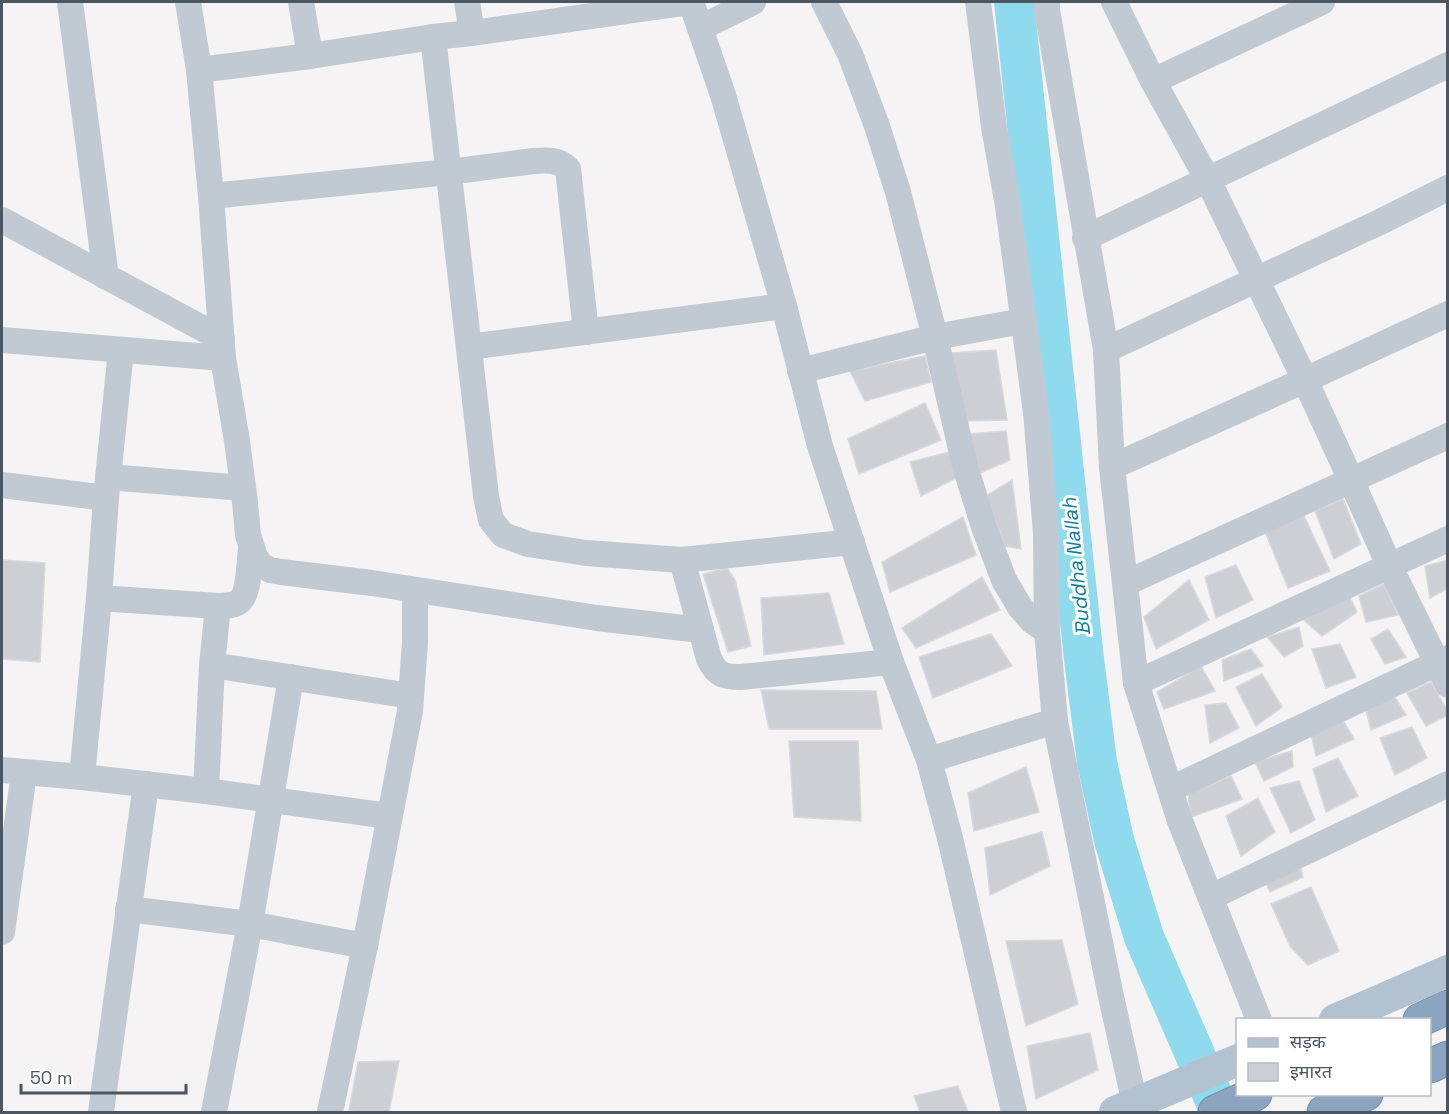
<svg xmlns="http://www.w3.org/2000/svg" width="1449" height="1114" font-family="'Space Grotesk','Noto Sans Devanagari',sans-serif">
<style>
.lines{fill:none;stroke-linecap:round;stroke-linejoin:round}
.river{stroke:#90daee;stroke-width:40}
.building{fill:#cdcfd5;stroke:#d7d9de;stroke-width:1.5}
.highway-casing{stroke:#7690ad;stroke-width:35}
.minor{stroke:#c1cad2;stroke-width:26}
.major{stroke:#b3c2d1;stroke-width:32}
.highway{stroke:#8ba5c1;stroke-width:33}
.labels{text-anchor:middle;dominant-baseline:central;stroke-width:6;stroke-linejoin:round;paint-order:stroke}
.water-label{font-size:20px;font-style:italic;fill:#0c7c9b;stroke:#fff}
</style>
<rect width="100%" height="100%" fill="#f5f3f3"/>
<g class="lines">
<polyline class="river" points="1014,2 1084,659 1097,762 1114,840 1144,937 1220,1112"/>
</g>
<g class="building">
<polygon points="996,350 1007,420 963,421 951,353"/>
<polygon points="925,356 931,382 865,401 850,371"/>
<polygon points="925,403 941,440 859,474 848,439"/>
<polygon points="1006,431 1010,460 980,473 968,434"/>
<polygon points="950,452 958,477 921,496 910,462"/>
<polygon points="1012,480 1021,549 1005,546 986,496"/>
<polygon points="1343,499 1361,544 1334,559 1315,511"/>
<polygon points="1304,516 1330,571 1288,588 1264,529"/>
<polygon points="963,517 976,555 890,592 882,562"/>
<polygon points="2,560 45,563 40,662 2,659"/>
<polygon points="1448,560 1448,588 1430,598 1425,566"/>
<polygon points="1236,565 1253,600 1216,618 1205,577"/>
<polygon points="727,568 735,580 751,646 728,652 703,574"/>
<polygon points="982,577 1000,610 916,648 902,628"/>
<polygon points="1189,580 1209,620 1156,649 1144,617"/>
<polygon points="1384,584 1398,615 1366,622 1359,596"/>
<polygon points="1347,591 1357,612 1322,636 1304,620"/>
<polygon points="829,593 844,644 764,655 761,598"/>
<polygon points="1299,627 1303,646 1284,657 1267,637"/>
<polygon points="1388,629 1406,657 1385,664 1371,639"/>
<polygon points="991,634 1012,666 933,698 919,657"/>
<polygon points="1340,644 1356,677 1326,688 1312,649"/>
<polygon points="1251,649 1263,666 1224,681 1222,660"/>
<polygon points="1201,666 1215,691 1164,709 1157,692"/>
<polygon points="1262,674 1282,707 1256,726 1236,687"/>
<polygon points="1431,682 1448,712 1448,715 1426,726 1407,693"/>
<polygon points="761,690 876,691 882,729 769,729"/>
<polygon points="1393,694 1406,715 1371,730 1366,710"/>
<polygon points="1226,703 1239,728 1210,743 1205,705"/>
<polygon points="1342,719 1354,739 1316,756 1311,734"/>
<polygon points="1412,727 1427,758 1395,775 1380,738"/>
<polygon points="789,741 858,741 861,821 794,817"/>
<polygon points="1292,751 1293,767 1264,781 1255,762"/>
<polygon points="1338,758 1358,796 1326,812 1313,769"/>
<polygon points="1026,767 1039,812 974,831 968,793"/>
<polygon points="1231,776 1242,799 1191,817 1188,794"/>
<polygon points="1299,781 1315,820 1291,833 1270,788"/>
<polygon points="1258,798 1275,832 1241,856 1226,816"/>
<polygon points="1042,832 1050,866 990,895 985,848"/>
<polygon points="1300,866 1303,877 1270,892 1264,880"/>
<polygon points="1311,887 1339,951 1308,965 1290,946 1271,904"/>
<polygon points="1062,940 1078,1004 1026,1026 1006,941"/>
<polygon points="1090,1033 1098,1070 1036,1099 1027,1046"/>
<polygon points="399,1061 389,1112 355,1112 349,1110 358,1062"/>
<polygon points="958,1086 968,1112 920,1112 914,1096"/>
</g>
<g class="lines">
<g class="highway-casing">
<g id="highway">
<polyline points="1420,1020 1448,1007"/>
<polyline points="1430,1066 1448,1058"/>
<polyline points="1215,1112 1255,1094"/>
<polyline points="1324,1112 1366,1094"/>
</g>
</g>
<g class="minor">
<polyline points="70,2 106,277"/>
<polyline points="188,2 199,70 211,196 223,358 237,441 245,502 248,535 255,557 261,565 270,570 281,572 372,583 597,618 701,630"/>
<polyline points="301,2 310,56"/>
<polyline points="467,2 472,33"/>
<polyline points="691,2 723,95 784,306 820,446 891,662 929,760 950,838 1014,1112"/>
<polyline points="824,2 850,54 877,126 898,192 935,337 965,466 984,527 1004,580 1020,607 1032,621 1047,631"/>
<polyline points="978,2 994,127 1008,206 1036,412 1046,533 1047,631 1055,721 1112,1001 1135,1104"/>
<polyline points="1047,2 1047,10 1106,350 1112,467 1136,683 1180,821 1259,1020"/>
<polyline points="1114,2 1153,81 1208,180 1305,380 1351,480 1389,565 1448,685"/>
<polyline points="700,28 753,2"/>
<polyline points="433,37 486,496 491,520 503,535 528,544 586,553 682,560 852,542"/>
<polyline points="199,70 310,56 433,37 472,33 691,2"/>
<polyline points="1153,81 1322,2"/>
<path d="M211,196L449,172L533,161C546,160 559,159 568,169L586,332"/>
<polyline points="2,220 222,339"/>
<polyline points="1085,238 1448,65"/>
<polyline points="2,340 223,358"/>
<polyline points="469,347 784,306"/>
<polyline points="1106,350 1380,222 1448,188"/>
<polyline points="800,371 935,337 1023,321"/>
<polyline points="1112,467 1305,380 1448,314"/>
<polyline points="108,477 243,488"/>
<polyline points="2,485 106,498"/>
<path d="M682,560L709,659C717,675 723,677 741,677L891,662"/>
<polyline points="1126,583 1448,436"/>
<polyline points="99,598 106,498 121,350"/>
<polyline points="212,665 411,696"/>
<polyline points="1136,683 1448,539"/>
<polyline points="929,760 1055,721"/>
<polyline points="2,770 82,777 206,791 389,816"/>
<path d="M82,777L99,598L218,606C224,606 231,606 237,603C250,596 249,563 251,549"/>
<polyline points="1171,789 1448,658"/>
<polyline points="206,791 212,665 218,606"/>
<polyline points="1211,897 1448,784"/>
<polyline points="128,909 250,924 365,946"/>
<polyline points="2,932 24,773"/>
<polyline points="101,1112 146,784"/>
<polyline points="214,1112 250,924 291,677"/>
<polyline points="330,1112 365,946 410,711 415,642 415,590"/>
</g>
<g class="major">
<polyline points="1335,1020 1448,971"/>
<polyline points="1115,1112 1238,1060"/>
</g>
<use href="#highway" class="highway"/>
</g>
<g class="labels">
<g class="water-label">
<text transform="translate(1076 567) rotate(-96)">Buddha Nallah</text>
</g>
</g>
<rect width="1449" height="1114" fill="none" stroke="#4a5661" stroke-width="6"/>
<rect x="1236" y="1018" width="195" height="78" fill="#ffffff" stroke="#b7bbc0" stroke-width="1.5"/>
<rect x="1248" y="1038" width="30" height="9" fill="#b3c2d1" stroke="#b7bbc0" stroke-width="1.5"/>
<text x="1290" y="1048" font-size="18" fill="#4a5661">सड़क</text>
<rect x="1248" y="1063" width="30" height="18" fill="#cdcfd5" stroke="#b7bbc0" stroke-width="1.5"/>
<text x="1290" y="1078" font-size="18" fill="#4a5661">इमारत</text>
<path d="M21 1084v9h165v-9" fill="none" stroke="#4a5661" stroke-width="3"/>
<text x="30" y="1084" font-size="18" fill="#4a5661" stroke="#ffffff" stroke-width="4.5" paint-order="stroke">50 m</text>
</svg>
